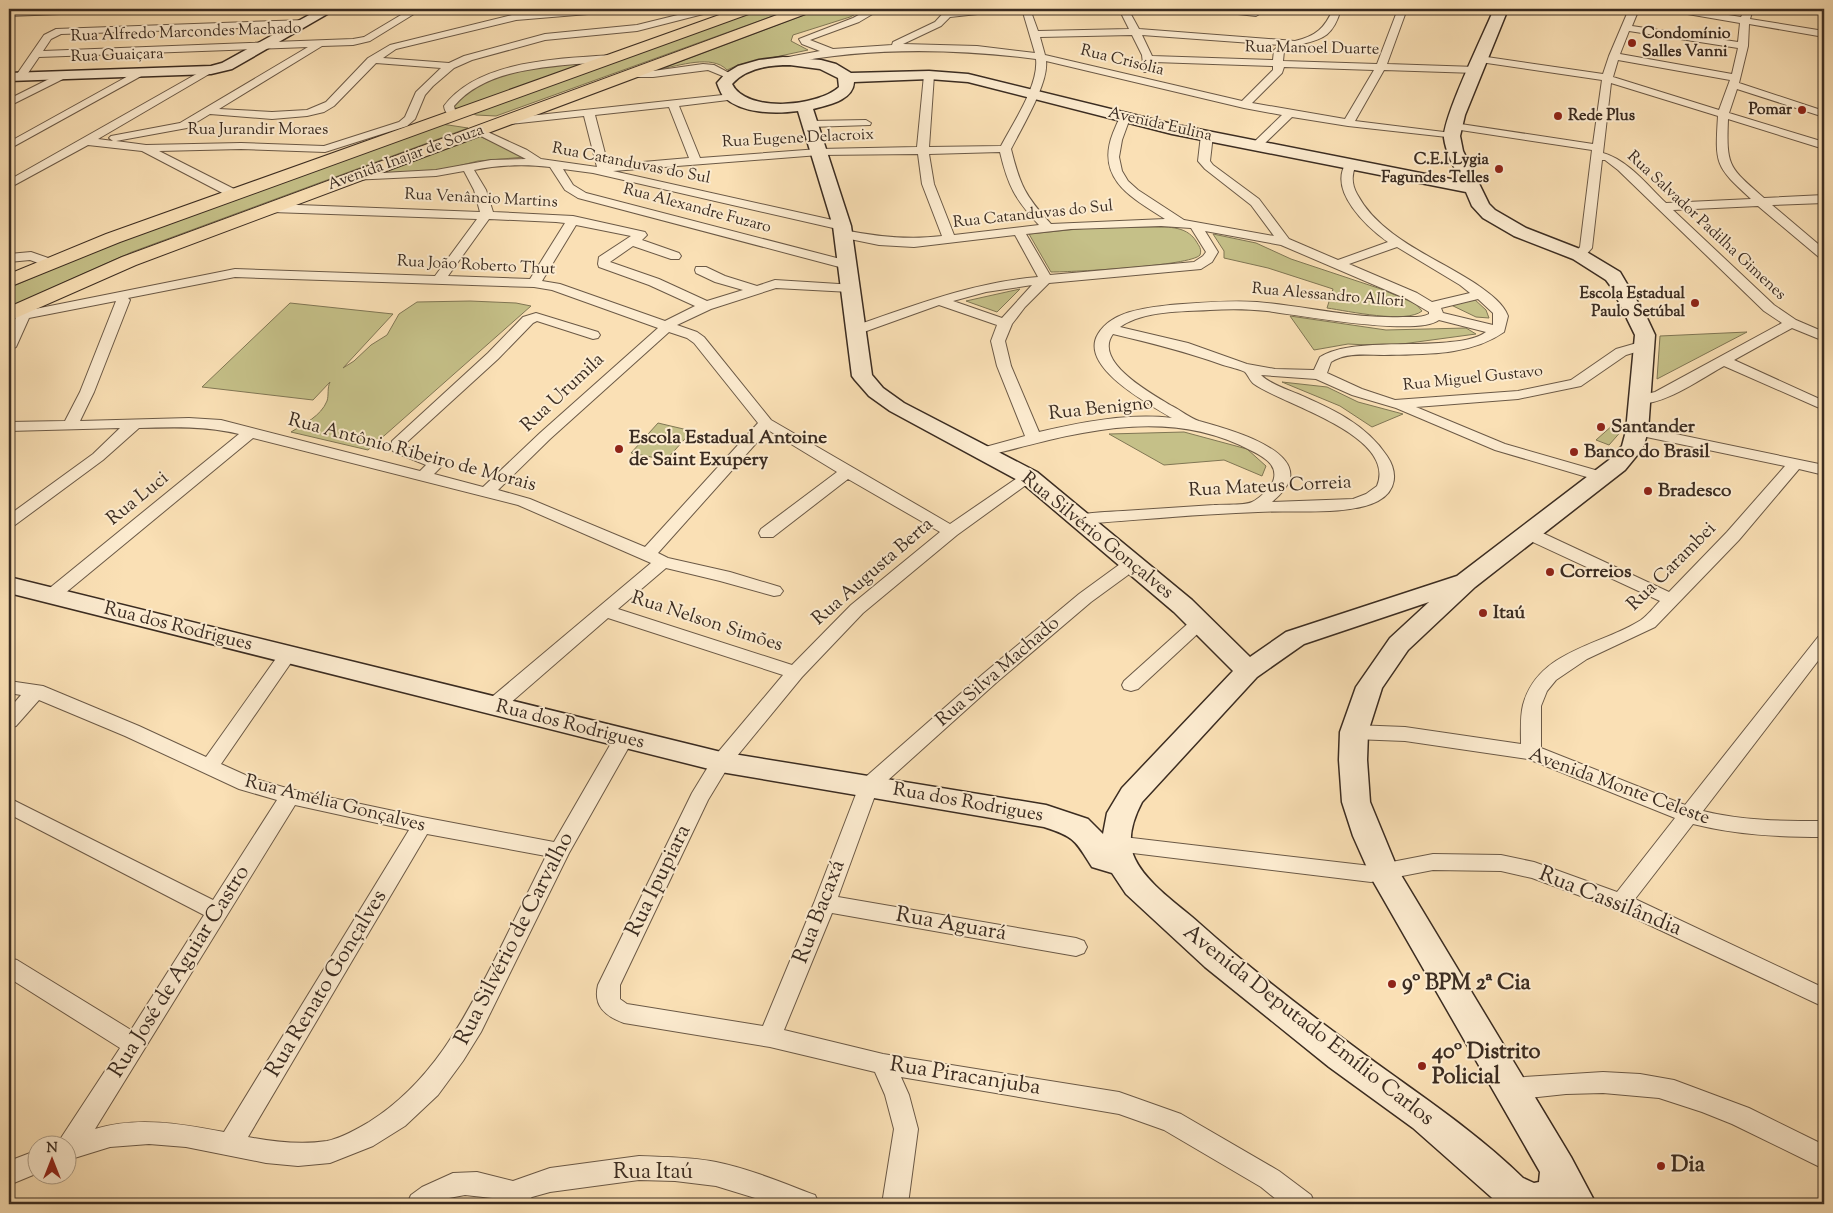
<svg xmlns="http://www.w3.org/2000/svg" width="1833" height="1213" font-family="'Sorts Mill Goudy',serif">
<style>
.green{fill:#c5c088;stroke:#807654}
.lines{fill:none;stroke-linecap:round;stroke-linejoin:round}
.street-casing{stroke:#6b5946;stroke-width:2}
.secondary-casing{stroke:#3b2c21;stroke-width:3}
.primary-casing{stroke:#3b2c21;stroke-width:2}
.street{fill:#fcebcf;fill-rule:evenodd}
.secondary{fill:#fcebcf;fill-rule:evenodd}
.primary{fill:#fae0b5;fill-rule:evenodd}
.poi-dot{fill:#8f2418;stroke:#fcebcf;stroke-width:2}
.labels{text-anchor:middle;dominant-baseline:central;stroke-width:4;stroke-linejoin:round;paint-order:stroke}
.far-street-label{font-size:16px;fill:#3b2c21;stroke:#fcebcf}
.far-poi-label{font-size:16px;font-weight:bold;fill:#3b2c21;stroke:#fcebcf;text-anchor:end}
.street-label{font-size:19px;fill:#3b2c21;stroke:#fcebcf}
.poi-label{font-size:19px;font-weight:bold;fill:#3b2c21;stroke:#fcebcf;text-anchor:start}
.near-street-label{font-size:22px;fill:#3b2c21;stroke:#fcebcf}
.near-poi-label{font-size:22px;font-weight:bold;fill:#3b2c21;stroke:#fcebcf;text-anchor:start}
</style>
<rect width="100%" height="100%" fill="#fae0b5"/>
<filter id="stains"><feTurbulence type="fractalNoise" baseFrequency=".004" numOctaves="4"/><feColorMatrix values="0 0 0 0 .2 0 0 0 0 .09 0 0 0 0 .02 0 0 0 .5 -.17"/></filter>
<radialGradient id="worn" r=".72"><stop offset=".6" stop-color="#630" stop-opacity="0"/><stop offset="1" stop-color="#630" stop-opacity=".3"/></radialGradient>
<g class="green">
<polygon points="757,9 792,9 496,116 476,115 470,112"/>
<path d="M820,9H865L850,17L793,35L791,41L808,50L738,65L727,70C712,54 679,66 660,69Z"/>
<polygon points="611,58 466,111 449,106 472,85 517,70"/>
<polygon points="435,123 468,128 132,252 9,307 9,288 119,240"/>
<polygon points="477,135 525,157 478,161 438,171 379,173"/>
<path d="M1149,227C1165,227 1186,225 1196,241C1199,246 1202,249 1200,255C1191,266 1072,272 1051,272L1029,234L1088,228Z"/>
<path d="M1213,234L1256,243L1291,259L1381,289L1416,304L1422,311C1406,324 1348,311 1327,308L1333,289L1268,268L1224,258V251Z"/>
<polygon points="1020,289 997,312 966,301"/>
<polygon points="1473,298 1486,310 1489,318 1476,317 1449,304"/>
<path d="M470,301L516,303L531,306L368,450L291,432C304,424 321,416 327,401C329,395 327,388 330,382L313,400L202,387L290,303L393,314L343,368L354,361L371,345L387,335L399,314L417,302Z"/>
<polygon points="1290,316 1386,330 1466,328 1476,334 1387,346 1348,344 1314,350"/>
<polygon points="1747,332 1657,379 1660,336"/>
<polygon points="1282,382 1327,387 1358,402 1403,414 1372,427 1340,406"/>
<polygon points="658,423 692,431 666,460 631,453"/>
<polygon points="1614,424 1624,428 1609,445 1596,440"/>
<polygon points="1184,432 1247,449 1266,466 1262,476 1224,460 1164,465 1109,434"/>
</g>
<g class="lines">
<g class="street-casing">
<g id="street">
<polygon points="45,9 115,9 110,12 9,16 9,10"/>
<path d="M411,9H422L370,41L353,45L322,46L219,109L272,112L307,110L326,102L368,58L390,45L516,14L581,9H617L612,12L516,20L396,49L383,58L449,63L464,56L545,34L637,25L702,9H717L715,11L637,31L545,40L472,60L454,68L433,86L425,95L415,119L407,126L325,152L241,149L159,151L240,192L242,195L240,198H232L142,151L88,145L9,188V180L207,68L211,67L216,70L98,139L113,141L109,138L111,136L180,123L308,47L39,57L24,79H16L15,77L44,35L56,29L305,20L310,23L305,26L61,34L51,39L43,51L353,39L364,37ZM376,63L441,68L416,92L405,117L399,122L324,146L241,143L146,145L116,141L187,128L210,114L272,119L307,116L324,112L334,106Z"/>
<path d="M870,9H881L859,22L810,40L833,49L892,45L893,42L935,22L947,9H956V10L1000,9L996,12L950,17L941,26L903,44L977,46L1035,53L1022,9H1030L1038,31L1129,29L1119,9H1128L1139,29L1295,41C1316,36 1325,28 1333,9H1341C1331,44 1316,38 1287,49L1284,51L1283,61L1377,64L1398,9H1407L1387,64L1476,67L1481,70L1476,73L1384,70L1355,121L1452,133L1456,134L1458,136L1456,138L1348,126L1292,117L1261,147H1253L1251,145L1253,143L1282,115L1244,108L1046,61C1049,83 1021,129 1011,149C1020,185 1025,196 1051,224L1165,219C1132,198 1095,179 1113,133C1116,127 1118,117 1125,115L1130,118L1122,140L1119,157L1122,171L1128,181L1138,190L1184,220L1274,236L1251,205L1205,169L1198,161L1201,135L1207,132L1213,135L1210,161L1213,165L1259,199L1289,239L1338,260L1388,242C1367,227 1328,191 1346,163H1354L1356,165C1351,175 1352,185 1357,194C1381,239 1438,258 1479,286C1490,294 1503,303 1508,316L1504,332C1470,356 1424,354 1384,355C1366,355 1347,352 1331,362L1327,373L1362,389L1395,400L1518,391L1571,380L1616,349L1644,341L1651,345L1649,348L1626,355L1581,386L1518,399L1416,407L1505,444L1609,474L1611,477L1609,480H1597L1495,450L1396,408L1352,395L1316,379L1261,375C1270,384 1286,389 1298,394C1332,409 1366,424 1387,456C1398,472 1397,491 1378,501C1349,516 1292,510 1258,512C1199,514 1139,520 1080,524L1074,522L1072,519L1074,516C1090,512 1107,512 1123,511C1153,509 1184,507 1214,505C1223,504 1244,506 1252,502C1259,499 1273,486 1274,478C1277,464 1262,456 1252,451C1165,404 1072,434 983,457L978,455L975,452L978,449L1025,436L997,366L991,341L997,325L939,305L861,333H851L849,330L851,327C913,306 973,282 1038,277L1015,235L914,247L879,245L840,237L838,234L844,230C878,237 908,240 942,236L922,184L918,154L819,155L613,171L846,223L848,226L846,229L842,230L593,173L563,169L573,185L586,193L852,262L853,265L852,268L847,269L578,198L565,190L550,167C525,164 499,165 474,170L486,190L493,212L573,216L645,232L647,235L642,240L679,253L681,256L679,259H671L633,246L610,262L659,279L707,301L743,290L715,282L696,273L695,270L696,267H706L725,276L757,286L775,280L855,285L857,288L855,291L850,292L776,288L711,309L677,325L697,332L704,337L771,420L950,524L1023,474H1035L1037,477L957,535L863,613L802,677L728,767L708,800L620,985V999L627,1004L763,1026L814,903L861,781L983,674L1079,594L1127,559L1133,558L1139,559L1141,563L1139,567L1091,602L997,682L877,790L838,897L1076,938L1084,941L1087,947L1084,953L1076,956L832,913L784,1030L883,1054L1119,1092L1181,1114L1279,1171L1311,1195L1315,1204H1282L1261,1187L1164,1130L1119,1114L901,1077L909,1095L918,1129L908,1204H882L894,1129L885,1095L875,1072L770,1047L624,1023C605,1016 593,1006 598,985L692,793L714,757L783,675L608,618L501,711L494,713L487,711L485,706L487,701L651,563L518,505L253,438L58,599L52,601L46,599L43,595L46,591L239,434C206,426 173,427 139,428L103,460L15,525L9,527V515L93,454L120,428L9,431V422L65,421L80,392L116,301L29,318L16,347L9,351V333L16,317L10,315V309L15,308L25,311L235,269L435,276L477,219L272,212L266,208L272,204L480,212L474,190L464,171L436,176L351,180L345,177L347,175L436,170L491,160L526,159L475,133L473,131L475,129L479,128L527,150L541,159L597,167L584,116L502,125L497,122L502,119L732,94L737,97L736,99L679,106L700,158L819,149L917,147L924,75L929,72L934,75L929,147L1001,146C1013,123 1039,85 1036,59C951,48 868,47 783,64L778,61L783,58L820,51L802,44L799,39L853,18ZM1132,35L1142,55L1144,72H1152L1154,62L1273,66V70L1242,101L1045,55L1040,37ZM1142,35L1280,45L1274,50L1273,60L1152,56ZM1284,67L1374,70L1345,119L1252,103L1282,73ZM669,107L689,158L608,165L595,115ZM1000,152C1008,186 1015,199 1039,225L954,235L934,184L929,154ZM489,219L556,222L565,223L530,279L448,276ZM576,225L631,236L599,257L598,264L599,267L649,285L695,306L665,321L560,284L542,281ZM1161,226L1191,228L1206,252L1203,256L1194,262L1050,275L1026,234L1071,229ZM1205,231L1281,245L1407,299L1429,312V314C1422,318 1412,317 1403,317C1354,319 1306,306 1257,302C1227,300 1198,303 1170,305C1145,308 1112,311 1098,334C1078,367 1151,405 1172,418C1128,413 1081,422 1039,432L1011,366L1005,341L1012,324L1025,307L1049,283L1201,269L1212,262L1218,252ZM1397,247L1460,285L1470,293L1432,302L1417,293L1349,264ZM235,277L534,287L552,290L658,328L540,433L483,487L434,474L442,466L439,460L407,447V442L498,359L533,323L537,321L593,339L598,338L600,335L598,332L536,313L523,317L488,353L392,441L391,449L394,452L426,465L420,471L221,420L189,418L80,421L94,392L130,300L128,298ZM1032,285L1002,318L953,301L986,292ZM1478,299L1493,313V325L1443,313L1441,308ZM1210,310C1229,309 1248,309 1267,311C1299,315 1417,337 1439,320L1486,332C1476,339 1462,341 1450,342C1414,347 1348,339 1320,357L1314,370L1275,369L1247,364L1188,343L1120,327C1145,310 1181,312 1210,310ZM669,332L687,338L694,343L758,423L645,547L530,499L498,490L550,439ZM1113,334C1151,343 1187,352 1223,365C1229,367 1240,369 1245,372C1248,375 1250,381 1254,384C1281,404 1398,435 1377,486L1366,494L1353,499L1272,502C1279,496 1288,487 1290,478C1296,446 1220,427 1199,421C1190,418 1180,410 1172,406C1154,395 1092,362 1113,334ZM768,430L837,472L761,529L759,533L761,537H773L848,479L940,532L851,605L792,665L618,609L666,568L720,581L774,596L780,595L783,591L780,587L730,572L668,558L658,553Z"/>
<path d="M1215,9C1228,8 1251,5 1261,13L1256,16L1220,12Z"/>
<path d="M1629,9H1639L1632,26L1738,42L1740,23L1676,12L1671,9H1691L1741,17L1745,9H1753L1750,19L1824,31V37L1749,24L1748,46L1739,83L1824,111V117L1737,89L1729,113L1824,142V149L1728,119C1726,168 1729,167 1764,198L1824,195V203L1772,205L1824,249V259L1820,258L1758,206L1673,210L1774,305L1796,320L1824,332V341L1792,328L1734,360L1824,401V410L1724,366C1702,378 1659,409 1634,403L1632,400L1634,397L1655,392L1782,323L1764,311L1618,170L1605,160H1602L1592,248L1583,258H1575L1573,255L1580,247L1592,150L1454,129L1449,126L1454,123L1593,144L1602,80L1480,62L1475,59L1480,56L1603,74L1609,56ZM1629,31L1738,48L1732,74L1620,54ZM1618,60L1730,80L1719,110L1613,77ZM1611,83L1718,116C1715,165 1715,166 1751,199L1666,203C1648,186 1628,160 1603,153Z"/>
<path d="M611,55L615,56V60C602,63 589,63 576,64C534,68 483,72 454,106L455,110L461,115L460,117C451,119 445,114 444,106C478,60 558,59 611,55Z"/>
<polygon points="703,64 714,65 735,76 730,79 708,70 653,77 631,77 626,74 631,71 653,71"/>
<polygon points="139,70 143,71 143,75 9,149 9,142"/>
<polygon points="61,73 66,76 65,78 9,106 9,99"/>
<polygon points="866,120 871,123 870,125 810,127 805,124 810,121"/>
<polygon points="31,252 54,260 55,263 49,267 30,260 9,262 9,254"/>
<path d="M1637,426L1824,465V475L1799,469L1739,540L1655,627L1587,659L1556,680L1547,691L1541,706V748L1685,805L1818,637L1824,635V653L1703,811C1743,821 1783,821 1824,821V837C1779,837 1737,835 1693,824L1635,899L1824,988V1007L1613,908L1532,878L1501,871L1433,870L1371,882L1108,850L1105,844L1108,838L1115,836L1371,866L1433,854L1501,855L1534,862L1617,892L1675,818L1528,759L1405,741L1354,739L1347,737L1344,732L1347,727L1354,725L1405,727L1521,744C1521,731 1520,717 1523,705C1538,650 1600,646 1641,620C1648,615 1654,607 1660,601L1522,537L1520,533L1522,529H1534L1669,592L1727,532L1785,466L1632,434L1629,431L1632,428Z"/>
<polygon points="1199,617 1205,619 1208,623 1205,627 1138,689 1131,691 1124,689 1122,685 1124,681 1193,619"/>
<path d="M288,648L294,650L297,654L221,764L252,778L290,789L422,817L554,842L617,733L624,731L631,733L634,738L569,853L481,1032L463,1061L438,1095L405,1126L373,1146L330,1163L298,1166L266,1163L186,1147L149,1144L110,1147L68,1160V1146H57L59,1141L120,1048L9,978V958L17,960L131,1030L204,915L9,814V798L213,900L277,800L239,789L125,736L39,700L16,726L9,728V709L21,695L9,693V681L43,686L139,726L206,757L282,650ZM295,805L409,830L224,1132C181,1124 138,1116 95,1129ZM427,834L546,856C529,890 512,925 495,959C463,1022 431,1083 369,1122C357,1129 342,1138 327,1141C301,1145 274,1142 248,1137Z"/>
<polygon points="1603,1072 1640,1074 1674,1080 1749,1108 1824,1145 1824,1169 1732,1124 1702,1112 1659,1098 1603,1093 1566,1094 1510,1100 1501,1097 1498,1089 1501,1081 1510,1078"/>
<polygon points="38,1150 38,1173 9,1185 9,1161"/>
<path d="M639,1156C665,1157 691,1157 716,1162C750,1169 783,1183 815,1195L819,1204H775L716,1186L675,1181L639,1180L550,1192L532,1197L522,1204H489L492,1198L465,1195L449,1198L439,1204H407L411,1195L422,1187L453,1173L477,1172L513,1181L550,1168Z"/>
</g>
</g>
<g class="secondary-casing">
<g id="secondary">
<polygon points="320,9 336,9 232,69 211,74 9,81 9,73 211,66 222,63"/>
<path d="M1494,9H1508L1465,115L1460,136L1463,151L1489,204L1495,210L1526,228L1585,251L1620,272L1647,318L1655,335L1648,431L1643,448L1625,470L1475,587L1408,650L1382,688L1368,732L1367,760L1370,802L1398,870L1571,1157L1596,1204H1499L1413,1128L1329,1067L1205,967L1126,894L1112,873L1092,867C1075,840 1075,837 1044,827L721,772L9,593V577L721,752L1046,805L1088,819L1103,834L1107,813L1122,788L1233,671L1174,612L1021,482L890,411L869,396L855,380L852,376L833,226L798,111C776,114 742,114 724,97C721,94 719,88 717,83L725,74L738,66L759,60L783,57L821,60L836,64L851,73L929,71L968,74L1172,124L1461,181C1454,167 1446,153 1444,138C1443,117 1484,33 1494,9ZM790,65L820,69L838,78L839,87C817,107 746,113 732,84C746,68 769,65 790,65ZM929,79L968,82L1172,134L1466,192L1472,206L1483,218L1514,236L1573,259L1606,280L1612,288L1635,335L1626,431L1622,446L1609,460L1457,576L1286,632L1250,657L1192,600L1037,472L904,403L883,388L872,375L851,226L813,109C827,105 853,101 854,82ZM1429,602L1390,638L1356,687L1340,732L1339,760L1342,802L1353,836L1373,881L1540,1172L1539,1182L1534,1183L1523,1178C1471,1127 1410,1089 1353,1046C1300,1007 1248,967 1199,923C1179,905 1147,884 1135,859C1126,841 1133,819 1142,802L1257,677L1304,644Z"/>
</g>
</g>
<g class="primary-casing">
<g id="primary">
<polygon points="736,9 756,9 754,12 120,242 9,287 9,274 106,234"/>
<polygon points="793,9 813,9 811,12 136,265 9,321 9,307 122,257"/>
</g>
</g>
<use href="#street" class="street"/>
<use href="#secondary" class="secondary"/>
<use href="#primary" class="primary"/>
</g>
<g class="poi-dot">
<circle cx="1632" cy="43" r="5"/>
<circle cx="1802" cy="110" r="5"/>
<circle cx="1558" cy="116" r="5"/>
<circle cx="1499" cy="169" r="5"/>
<circle cx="1695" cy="303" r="5"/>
<circle cx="1601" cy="427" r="5"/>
<circle cx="619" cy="449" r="5"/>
<circle cx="1574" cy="452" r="5"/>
<circle cx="1648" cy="491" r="5"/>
<circle cx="1550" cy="572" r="5"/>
<circle cx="1483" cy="613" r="5"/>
<circle cx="1392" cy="984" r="5"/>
<circle cx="1422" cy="1066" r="5"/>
<circle cx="1661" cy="1166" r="5"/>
</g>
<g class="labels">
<g class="far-street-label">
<text transform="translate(186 33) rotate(-2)">Rua Alfredo Marcondes Machado</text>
<text transform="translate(1312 49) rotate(1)">Rua Manoel Duarte</text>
<text transform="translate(117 56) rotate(-2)">Rua Guaiçara</text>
<text transform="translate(1122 61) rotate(14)">Rua Crisólia</text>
<text transform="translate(1160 125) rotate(13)">Avenida Eulina</text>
<text x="258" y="130">Rua Jurandir Moraes</text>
<text transform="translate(798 139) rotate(-3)">Rua Eugene Delacroix</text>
<text transform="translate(406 158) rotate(-20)">Avenida Inajar de Souza</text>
<text transform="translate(631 164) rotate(11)">Rua Catanduvas do Sul</text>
<text transform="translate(481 199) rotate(3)">Rua Venâncio Martins</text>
<text transform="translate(697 209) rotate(15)">Rua Alexandre Fuzaro</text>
<text transform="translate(1033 215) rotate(-6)">Rua Catanduvas do Sul</text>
<text transform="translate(1706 226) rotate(43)">Rua Salvador Padilha Gimenes</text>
<text transform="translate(476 266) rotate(3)">Rua João Roberto Thut</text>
<text transform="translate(1328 296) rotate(5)">Rua Alessandro Allori</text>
<text transform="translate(1473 379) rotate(-6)">Rua Miguel Gustavo</text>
</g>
<g class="far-poi-label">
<text x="1642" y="34" text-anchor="start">Condomínio<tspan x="1642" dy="18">Salles Vanni</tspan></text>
<text x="1792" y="110">Pomar</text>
<text x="1568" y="116" text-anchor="start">Rede Plus</text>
<text x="1489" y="160">C.E.I Lygia<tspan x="1489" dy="18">Fagundes Telles</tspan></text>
<text x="1685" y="294">Escola Estadual<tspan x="1685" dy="18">Paulo Setúbal</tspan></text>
</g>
<g class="street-label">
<text transform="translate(563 393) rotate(-43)">Rua Urumila</text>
<text transform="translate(1101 409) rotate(-6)">Rua Benigno</text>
<text transform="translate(412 453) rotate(15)">Rua Antônio Ribeiro de Morais</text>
<text transform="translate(1270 487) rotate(-3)">Rua Mateus Correia</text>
<text transform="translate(138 499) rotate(-39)">Rua Luci</text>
<text transform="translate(1097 536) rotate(39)">Rua Silvério Gonçalves</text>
<text transform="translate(1672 567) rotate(-45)">Rua Carambei</text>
<text transform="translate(873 572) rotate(-41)">Rua Augusta Berta</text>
<text transform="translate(707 622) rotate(18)">Rua Nelson Simões</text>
<text transform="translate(178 627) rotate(14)">Rua dos Rodrigues</text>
<text transform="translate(998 672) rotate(-41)">Rua Silva Machado</text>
<text transform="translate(570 725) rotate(14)">Rua dos Rodrigues</text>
<text transform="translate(1619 787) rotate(20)">Avenida Monte Celeste</text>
<text transform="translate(968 803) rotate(10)">Rua dos Rodrigues</text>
<text transform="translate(335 804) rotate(14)">Rua Amélia Gonçalves</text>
</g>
<g class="poi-label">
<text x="1611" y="427">Santander</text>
<text x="629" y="438">Escola Estadual Antoine<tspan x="629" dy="22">de Saint Exupery</tspan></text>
<text x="1584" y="452">Banco do Brasil</text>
<text x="1658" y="491">Bradesco</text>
<text x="1560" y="572">Correios</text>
<text x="1493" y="613">Itaú</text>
</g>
<g class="near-street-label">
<text transform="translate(659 881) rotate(-64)">Rua Ipupiara</text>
<text transform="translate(1610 902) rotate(22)">Rua Cassilândia</text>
<text transform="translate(820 912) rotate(-69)">Rua Bacaxá</text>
<text transform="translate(951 925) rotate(10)">Rua Aguará</text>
<text transform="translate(515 939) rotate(-63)">Rua Silvério de Carvalho</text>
<text transform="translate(180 972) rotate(-58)">Rua José de Aguiar Castro</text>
<text transform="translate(327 984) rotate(-59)">Rua Renato Gonçalves</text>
<text transform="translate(1308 1026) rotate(38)">Avenida Deputado Emílio Carlos</text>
<text transform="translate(965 1077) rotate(9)">Rua Piracanjuba</text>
<text x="653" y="1173">Rua Itaú</text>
</g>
<g class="near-poi-label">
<text x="1402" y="984">9º BPM 2ª Cia</text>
<text x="1432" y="1053">40º Distrito<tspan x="1432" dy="25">Policial</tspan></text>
<text x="1671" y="1166">Dia</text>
</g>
</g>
<rect width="1833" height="1213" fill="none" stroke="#fae0b5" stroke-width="30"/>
<rect x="10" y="10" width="1813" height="1193" fill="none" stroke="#3b2c21" stroke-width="2.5"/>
<rect x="15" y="15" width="1803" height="1183" fill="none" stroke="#3b2c21"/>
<g transform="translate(52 1160)"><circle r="24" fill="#fcebcf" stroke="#af9f89"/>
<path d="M0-4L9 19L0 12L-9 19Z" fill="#8f2418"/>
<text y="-8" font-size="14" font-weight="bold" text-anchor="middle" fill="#3b2c21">N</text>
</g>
<rect width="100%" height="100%" filter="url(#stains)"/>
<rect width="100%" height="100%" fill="url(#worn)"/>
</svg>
